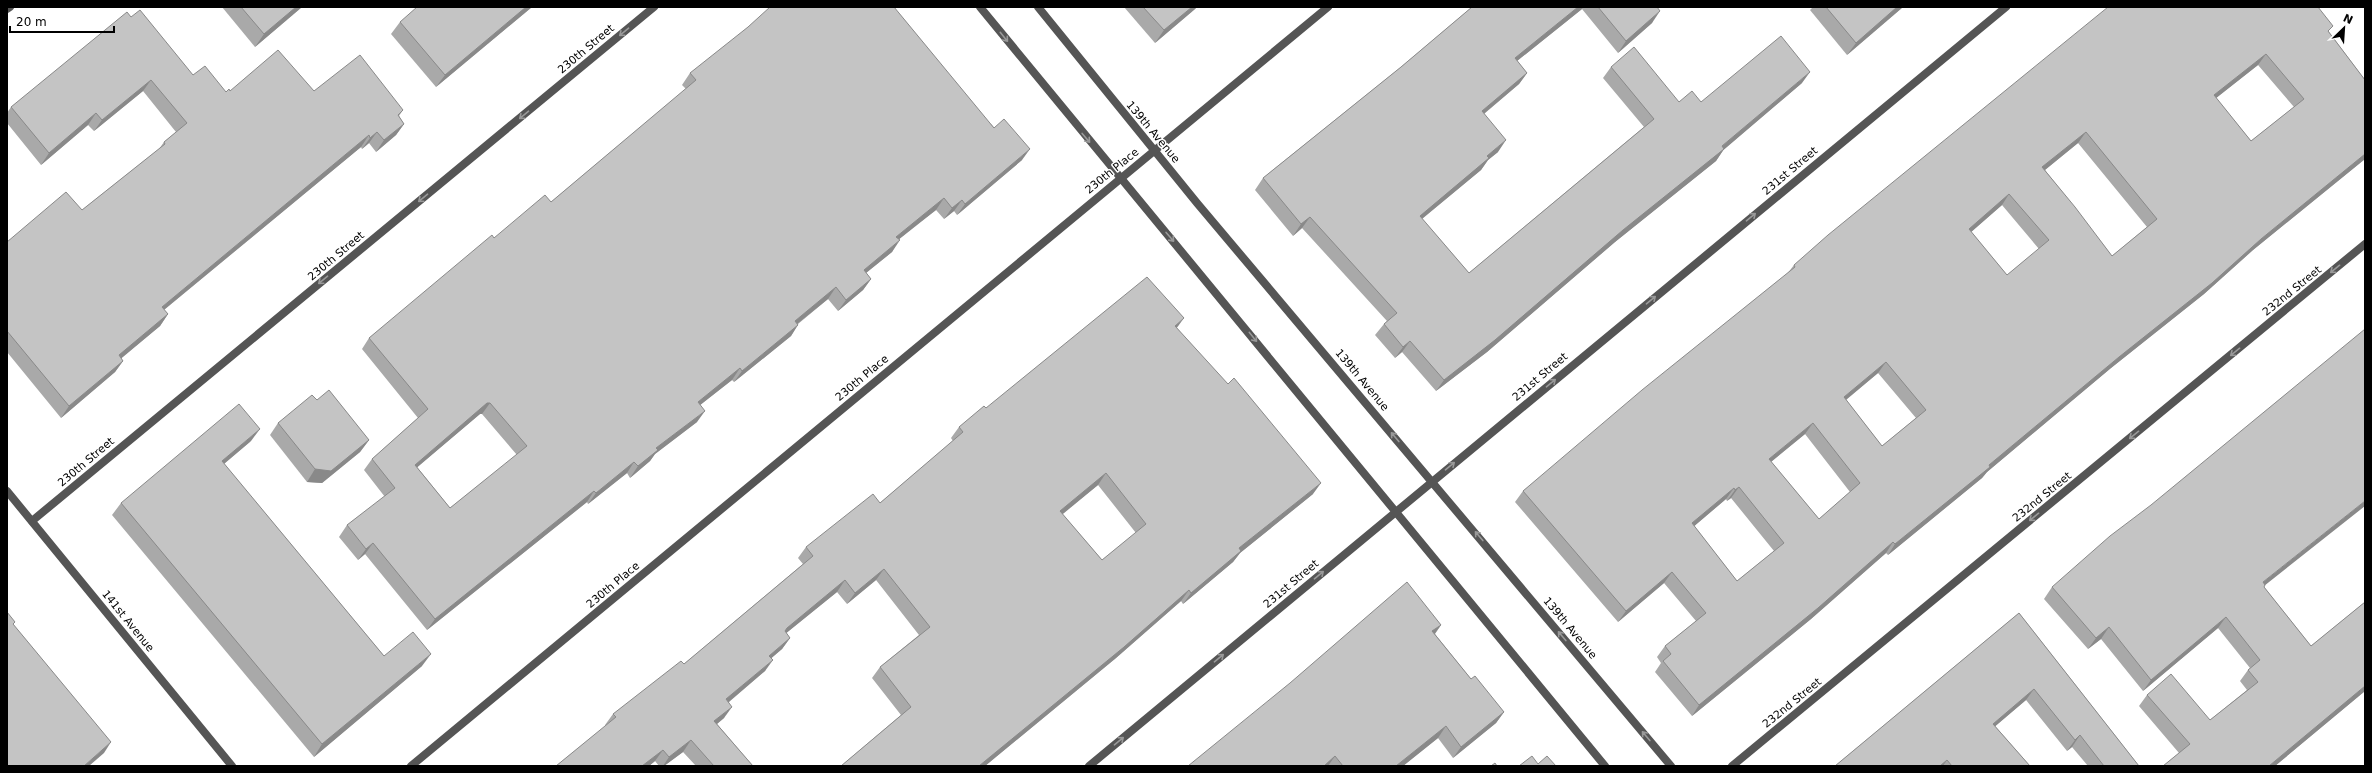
<svg xmlns="http://www.w3.org/2000/svg" width="2372" height="773" font-family="'DejaVu Sans',sans-serif">
<style>
.lines{fill:none;stroke-linecap:round;stroke-linejoin:round}
.minor{stroke:#555;stroke-width:8}
.tertiary{stroke:#555;stroke-width:8}
.wall{fill:#a9a9a9;fill-rule:evenodd}
.shaded-wall{fill:#898989}
.building{fill:#c4c4c4;stroke:#898989;fill-rule:evenodd}
.oneway{stroke:#999}
.labels{text-anchor:middle;dominant-baseline:central;stroke-width:3;stroke-linejoin:round;paint-order:stroke}
.street-label{font-size:11px;fill:#000;stroke:#fff}
</style>
<rect width="100%" height="100%" fill="#fff"/>
<g class="lines">
<g class="minor">
<polyline points="980,7 1605,766"/>
<polyline points="1038,7 1197,203 1671,766"/>
<polyline points="7,9 10,7"/>
<polyline points="7,491 232,766"/>
<polyline points="32,521 654,7"/>
<polyline points="1089,766 2006,7"/>
<polyline points="1732,766 2365,244"/>
</g>
<polyline class="tertiary" points="411,766 1328,7"/>
</g>
<g class="wall">
<polygon points="222,7 302,7 255,47"/>
<polygon points="532,7 436,87 391,34 400,22"/>
<polygon points="1124,7 1197,7 1195,9 1155,43"/>
<polygon points="1472,7 1657,7 1652,23 1618,53 1582,9 1517,61 1527,73 1519,84 1484,114 1498,152 1488,160 1481,170 1422,219 1469,273 1644,127 1603,78 1611,67 1679,102 1701,102 1802,83 1724,149 1716,161 1615,242 1487,352 1436,391 1402,352 1395,358 1375,335 1384,324 1387,321 1302,228 1293,236 1255,190 1263,178 1401,67"/>
<polygon points="1813,7 1903,7 1847,55 1810,10"/>
<path d="M2318,8L2329,32L2365,80V159L2253,250L2204,294L2111,368L1987,472L1982,478L1888,555L1886,553L1811,619L1692,716L1655,672L1661,663L1657,657L1665,646L1696,621L1664,583L1618,622L1515,502L1523,491L1787,274L1794,265ZM2258,65L2294,107L2251,141L2216,98ZM2078,143L2147,227L2112,256L2045,170ZM2002,205L2039,249L2007,275L1971,232ZM1878,373L1916,418L1882,446L1846,400ZM1805,434L1850,492L1819,519L1771,462ZM1731,498L1774,551L1737,581L1694,526L1726,499L1727,501Z"/>
<polygon points="131,17 193,75 226,92 314,91 403,110 399,116 404,124 396,135 376,152 369,143 362,149 361,147 164,310 168,314 160,326 121,358 123,361 115,372 61,418 7,352 7,242 82,210 159,149 164,142 176,132 143,91 94,131 88,125 41,165 7,123 7,113 11,107"/>
<path d="M690,73L991,124L1022,160L957,215L954,211L944,219L936,210L915,226L899,239L892,252L866,273L871,279L863,290L838,311L828,299L798,324L791,336L734,382L732,380L700,405L697,422L655,454L650,461L630,478L627,473L588,504L587,502L427,630L365,554L358,560L339,537L347,525L385,497L364,470L372,459L418,418L362,349L369,338L494,238L551,202L686,89L682,85ZM480,414H482L517,455L450,508L417,467Z"/>
<path d="M1177,328L1313,494L1240,553L1233,562L1183,604L1181,601L1116,658L985,766H841L901,715L872,678L880,667L919,635L876,580L847,604L837,592L786,633L790,638L782,649L771,658L765,671L729,702L724,718L717,724L753,766H696L683,752L664,766H659L655,761L649,766H556L606,726L605,725L613,714L684,664L803,564L798,558L806,547L880,503L953,441L951,438L959,427L986,408ZM1098,485L1136,533L1102,560L1062,514Z"/>
<polygon points="317,400 369,440 360,452 322,483 307,482 270,435 278,423"/>
<polygon points="251,441 224,464 384,656 422,666 314,757 112,515 121,503"/>
<polygon points="2264,586 2264,587 2311,646 2365,602 2365,691 2275,766 2163,766 2179,753 2139,706 2147,695 2210,720 2247,690 2240,681 2248,670 2250,668 2218,628 2143,691 2101,639 2088,649 2044,599 2052,587"/>
<polygon points="2019,613 2139,766 2088,766 2072,747 2067,751 2026,700 1995,726 2030,766 1835,766"/>
<polygon points="1441,625 1435,634 1471,679 1504,712 1496,723 1453,758 1438,738 1403,766 1188,766"/>
</g>
<g class="shaded-wall">
<polygon points="296,7 302,7 255,47 264,34"/>
<polygon points="526,7 532,7 436,87 445,75"/>
<polygon points="1192,7 1197,7 1195,9 1155,43 1164,30"/>
<polygon points="1578,7 1583,7 1582,9 1507,69 1515,58"/>
<polygon points="1897,7 1903,7 1847,55 1856,43"/>
<polygon points="1660,11 1652,23 1618,53 1626,41"/>
<polygon points="2266,54 2258,65 2206,106 2214,95"/>
<polygon points="1810,72 1802,83 1720,153 1724,149 1716,161 1615,242 1487,352 1436,391 1444,380 1623,230"/>
<polygon points="1527,73 1519,84 1474,122 1482,111"/>
<polygon points="151,80 143,91 94,131 102,120"/>
<polygon points="96,113 88,125 41,165 49,153"/>
<polygon points="404,124 396,135 376,152 384,140"/>
<polygon points="377,132 369,143 362,149 370,138"/>
<polygon points="2086,132 2078,143 2035,178 2042,167"/>
<polygon points="369,135 361,147 154,318 162,307"/>
<polygon points="1506,140 1498,152 1488,160 1481,170 1412,227 1420,216 1487,156"/>
<polygon points="1030,149 1022,160 957,215 965,204"/>
<polygon points="2365,154 2365,159 2253,250 2204,294 2111,368 1987,472 1982,478 1888,555 1895,544 1989,465 2261,239"/>
<polygon points="2009,194 2002,205 1962,240 1969,229"/>
<polygon points="944,198 936,210 888,248 896,237"/>
<polygon points="962,200 954,211 944,219 952,208"/>
<polygon points="1310,217 1302,228 1293,236 1301,224"/>
<polygon points="900,240 892,252 856,281 864,270"/>
<polygon points="871,279 863,290 838,311 846,300"/>
<polygon points="836,287 828,299 787,332 795,321"/>
<polygon points="168,314 160,326 111,367 119,355"/>
<polygon points="1184,318 1176,329 1175,326"/>
<polygon points="798,325 791,336 734,382 742,371"/>
<polygon points="1410,341 1402,352 1395,358 1403,347"/>
<polygon points="123,361 115,372 61,418 69,406"/>
<polygon points="1886,362 1878,373 1836,408 1844,397"/>
<polygon points="740,368 732,380 690,413 698,402"/>
<polygon points="487,403 490,403 482,414 480,414 407,476 415,465"/>
<polygon points="705,411 697,422 655,454 650,461 630,478 638,466 656,448"/>
<polygon points="1813,423 1805,434 1761,470 1769,459"/>
<polygon points="260,429 251,441 213,473 222,461"/>
<polygon points="369,440 360,452 322,483 307,482 315,469"/>
<polygon points="634,462 627,473 588,504 596,493"/>
<polygon points="1106,473 1098,485 1052,523 1060,511"/>
<polygon points="1321,483 1313,494 1240,553 1233,562 1183,604 1191,593 1239,548"/>
<polygon points="1739,487 1731,498 1727,501 1735,490"/>
<polygon points="1734,488 1726,499 1685,534 1692,523"/>
<polygon points="594,491 587,502 427,630 435,619"/>
<polygon points="2365,501 2365,506 2264,586 2257,596 2263,582"/>
<polygon points="1893,542 1886,553 1811,619 1692,716 1699,705"/>
<polygon points="373,543 365,554 358,560 366,549"/>
<polygon points="884,569 876,580 847,604 855,593"/>
<polygon points="1672,572 1664,583 1618,622 1626,611"/>
<polygon points="845,580 837,592 779,639 787,628"/>
<polygon points="1189,590 1181,601 1116,658 985,766 979,766"/>
<polygon points="2226,617 2218,628 2143,691 2151,680"/>
<polygon points="1441,625 1433,636 1432,631"/>
<polygon points="2109,627 2101,639 2088,649 2096,638"/>
<polygon points="790,638 782,649 761,667 769,656"/>
<polygon points="431,654 422,666 314,757 322,744"/>
<polygon points="773,660 765,671 718,711 726,699"/>
<polygon points="2365,686 2365,691 2275,766 2269,766"/>
<polygon points="2034,689 2026,700 1985,735 1993,724"/>
<polygon points="732,707 724,718 706,733 714,721"/>
<polygon points="1504,712 1496,723 1453,758 1461,747"/>
<polygon points="1446,726 1438,738 1403,766 1396,766"/>
<polygon points="2080,735 2072,747 2067,751 2075,740"/>
<polygon points="691,740 683,752 664,766 663,766 669,757"/>
<polygon points="111,742 104,753 89,766 84,766"/>
<polygon points="663,750 655,761 649,766 642,766"/>
<polygon points="1335,756 1328,766 1324,766"/>
<polygon points="1947,760 1943,766 1940,766"/>
</g>
<g class="building">
<polygon points="241,7 296,7 264,34"/>
<polygon points="417,7 526,7 445,75 400,22"/>
<path d="M770,7H894L994,128L1004,119L1030,149L965,204L962,200L952,208L944,198L923,215L896,237L900,240L864,270L871,279L846,300L836,287L795,321L798,325L742,371L740,368L698,402L705,411L656,448L658,450L638,466L634,462L596,493L594,491L435,619L373,543L366,549L347,525L395,488L372,459L428,409L369,338L492,235L494,238L545,195L551,202L696,80L690,73L748,27ZM487,403H490L527,446L450,508L415,465Z"/>
<polygon points="1143,7 1192,7 1164,30"/>
<polygon points="1472,7 1578,7 1515,58 1527,73 1482,111 1506,140 1487,156 1489,158 1420,216 1469,273 1654,119 1611,67 1634,47 1679,102 1692,91 1701,102 1781,36 1810,72 1722,146 1724,149 1623,230 1495,340 1444,380 1410,341 1403,347 1384,324 1397,313 1310,217 1301,224 1263,178 1401,67"/>
<polygon points="1598,7 1657,7 1660,11 1626,41"/>
<polygon points="1826,7 1897,7 1856,43"/>
<path d="M2108,7H2318L2333,26L2328,31L2365,80V154L2261,239L2212,283L2119,357L1989,465L1990,467L1895,544L1893,542L1818,608L1699,705L1663,661L1671,654L1665,646L1706,613L1672,572L1626,611L1523,491L1642,390L1795,267L1794,265L1828,235ZM2266,54L2304,99L2251,141L2214,95ZM2086,132L2157,219L2112,256L2075,207L2042,167ZM2009,194L2049,240L2007,275L1969,229ZM1886,362L1926,410L1882,446L1844,397ZM1813,423L1860,483L1819,519L1769,459ZM1739,487L1784,543L1737,581L1692,523L1734,488L1735,490Z"/>
<polygon points="140,10 193,75 205,66 226,92 229,89 230,91 278,50 314,91 360,55 403,110 398,115 404,124 384,140 377,132 370,138 369,135 162,307 168,314 119,355 123,361 69,406 7,331 7,242 66,192 82,210 165,144 164,142 187,123 151,80 102,120 96,113 49,153 11,107 127,12 131,17"/>
<path d="M1147,277L1184,318L1175,326L1228,384L1234,378L1321,483L1239,548L1241,551L1191,593L1189,590L1124,647L979,766H841L911,707L880,667L930,627L884,569L855,593L845,580L787,628L785,631L790,638L769,656L773,660L726,699L732,707L714,721L753,766H714L691,740L669,757L663,750L642,766H556L616,717L613,714L681,661L684,664L813,556L806,547L873,494L880,503L963,432L959,427L984,406L986,408ZM1106,473L1146,524L1102,560L1060,511Z"/>
<polygon points="2365,329 2365,501 2263,582 2265,585 2264,587 2311,646 2365,602 2365,686 2269,766 2163,766 2190,744 2147,695 2171,674 2210,720 2258,682 2248,670 2260,660 2226,617 2151,680 2109,627 2096,638 2052,587 2110,536 2151,505"/>
<polygon points="329,390 369,440 331,471 315,469 278,423 312,395 317,400"/>
<polygon points="239,404 260,429 222,461 384,656 413,632 431,654 322,744 121,503"/>
<polygon points="1407,582 1441,625 1432,631 1471,679 1475,676 1504,712 1461,747 1446,726 1396,766 1343,766 1335,756 1324,766 1188,766 1290,683"/>
<polygon points="7,612 15,622 13,624 111,742 84,766 7,766"/>
<polygon points="2019,613 2139,766 2104,766 2080,735 2075,740 2034,689 1993,724 2030,766 1952,766 1947,760 1940,766 1835,766"/>
<polygon points="1532,756 1538,764 1547,756 1556,766 1519,766"/>
<polygon points="1495,763 1497,766 1491,766"/>
</g>
<defs><path id="oneway-shaft" d="M-6 0H5M1.5-3L5.5 0L1.5 3" fill="none" stroke-width="1.6" stroke-linecap="round" stroke-linejoin="round"/></defs>
<g class="oneway">
<use href="#oneway-shaft" transform="translate(624 32) rotate(140)"/>
<use href="#oneway-shaft" transform="translate(1004 37) rotate(51)"/>
<use href="#oneway-shaft" transform="translate(524 115) rotate(140)"/>
<use href="#oneway-shaft" transform="translate(1086 138) rotate(50)"/>
<use href="#oneway-shaft" transform="translate(423 198) rotate(140)"/>
<use href="#oneway-shaft" transform="translate(1751 217) rotate(-40)"/>
<use href="#oneway-shaft" transform="translate(1170 237) rotate(49)"/>
<use href="#oneway-shaft" transform="translate(2335 269) rotate(141)"/>
<use href="#oneway-shaft" transform="translate(323 280) rotate(140)"/>
<use href="#oneway-shaft" transform="translate(1651 300) rotate(-40)"/>
<use href="#oneway-shaft" transform="translate(1253 337) rotate(51)"/>
<use href="#oneway-shaft" transform="translate(2235 352) rotate(141)"/>
<use href="#oneway-shaft" transform="translate(1551 383) rotate(-40)"/>
<use href="#oneway-shaft" transform="translate(2134 435) rotate(141)"/>
<use href="#oneway-shaft" transform="translate(1395 437) rotate(-130)"/>
<use href="#oneway-shaft" transform="translate(1450 466) rotate(-40)"/>
<use href="#oneway-shaft" transform="translate(2034 517) rotate(141)"/>
<use href="#oneway-shaft" transform="translate(1479 536) rotate(-130)"/>
<use href="#oneway-shaft" transform="translate(1319 575) rotate(-40)"/>
<use href="#oneway-shaft" transform="translate(1562 636) rotate(-130)"/>
<use href="#oneway-shaft" transform="translate(1219 658) rotate(-40)"/>
<use href="#oneway-shaft" transform="translate(1646 736) rotate(-130)"/>
<use href="#oneway-shaft" transform="translate(1119 741) rotate(-40)"/>
</g>
<g class="labels">
<g class="street-label">
<text transform="translate(586 49) rotate(-40)">230th Street</text>
<text transform="translate(1153 132) rotate(50)">139th Avenue</text>
<text transform="translate(1112 171) rotate(-39)">230th Place</text>
<text transform="translate(1790 171) rotate(-40)">231st Street</text>
<text transform="translate(336 256) rotate(-40)">230th Street</text>
<text transform="translate(2292 291) rotate(-39)">232nd Street</text>
<text transform="translate(1540 377) rotate(-40)">231st Street</text>
<text transform="translate(862 378) rotate(-40)">230th Place</text>
<text transform="translate(1362 380) rotate(50)">139th Avenue</text>
<text transform="translate(86 462) rotate(-40)">230th Street</text>
<text transform="translate(2042 497) rotate(-39)">232nd Street</text>
<text transform="translate(1291 584) rotate(-40)">231st Street</text>
<text transform="translate(613 585) rotate(-40)">230th Place</text>
<text transform="translate(128 621) rotate(51)">141st Avenue</text>
<text transform="translate(1570 628) rotate(50)">139th Avenue</text>
<text transform="translate(1792 703) rotate(-39)">232nd Street</text>
</g>
</g>
<rect width="2372" height="773" fill="none" stroke="#000000" stroke-width="16"/>
<g transform="translate(2344 28) rotate(25)" stroke="#ffffff" stroke-width="3" paint-order="stroke">
<path d="M0-3L7 15L0 10L-7 15Z" fill="#000000"/>
<text y="-6" font-size="11" font-weight="bold" text-anchor="middle" fill="#000000">N</text>
</g>
<path d="M10 26v6h104v-6" fill="none" stroke="#000000" stroke-width="2"/>
<text x="16" y="26" font-size="12" fill="#000000" stroke="#ffffff" stroke-width="3" paint-order="stroke">20 m</text>
</svg>
